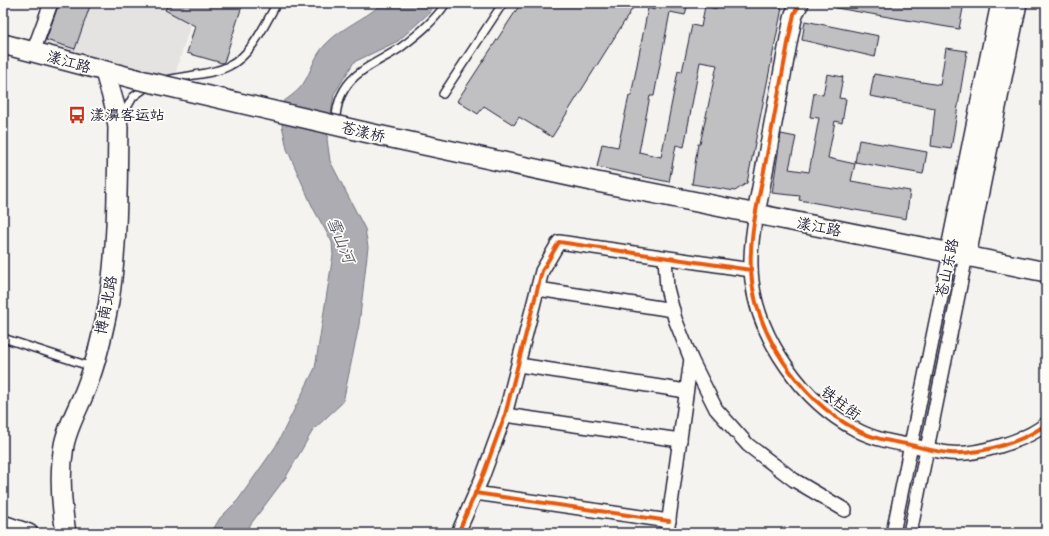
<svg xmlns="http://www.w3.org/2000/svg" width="1049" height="536" font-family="Sriracha,'LXGW WenKai TC',sans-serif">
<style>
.built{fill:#e4e3e2}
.water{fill:#acacb2;stroke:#757582}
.building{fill:#c0bfc2;stroke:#22223b}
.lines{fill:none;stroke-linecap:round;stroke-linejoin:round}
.service-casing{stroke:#22223b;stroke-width:10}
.minor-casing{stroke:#22223b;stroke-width:16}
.tertiary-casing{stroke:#22223b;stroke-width:20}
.secondary-casing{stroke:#22223b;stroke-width:22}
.service{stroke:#fdfcf7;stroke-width:7}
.minor{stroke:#fdfcf7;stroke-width:13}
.tertiary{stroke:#fdfcf7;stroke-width:17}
.secondary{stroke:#fdfcf7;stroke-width:19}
.secondary-bridge-casing{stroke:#22223b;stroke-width:22;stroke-linecap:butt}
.secondary-bridge{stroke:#fdfcf7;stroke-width:19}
.cycleway-casing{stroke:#fdfcf7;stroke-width:6}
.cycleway{stroke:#e8590c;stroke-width:4}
.labels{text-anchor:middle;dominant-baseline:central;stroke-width:3.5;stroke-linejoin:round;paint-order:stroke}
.street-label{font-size:15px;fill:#22223b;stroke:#fdfcf7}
.poi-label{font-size:15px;fill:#22223b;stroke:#fdfcf7;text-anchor:start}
.water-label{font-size:16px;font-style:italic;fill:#59596b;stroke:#fdfcf7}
</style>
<rect width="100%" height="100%" fill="#f4f3ef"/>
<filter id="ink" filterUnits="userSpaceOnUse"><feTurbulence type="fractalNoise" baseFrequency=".025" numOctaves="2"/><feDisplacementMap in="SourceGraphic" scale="8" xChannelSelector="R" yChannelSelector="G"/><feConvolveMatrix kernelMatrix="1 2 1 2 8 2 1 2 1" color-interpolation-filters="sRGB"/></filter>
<g filter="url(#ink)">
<polygon class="built" points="56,3 197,3 174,78 40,48"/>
<path class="water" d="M383,3H436L430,12L398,41L354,62L334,94L327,139L330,161L365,229L368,247L359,325L343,402L313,430L286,477L244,533H211L220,518L238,500L276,446L315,368L333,255L332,242L313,208L287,149L278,106C286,99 297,93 303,84C312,71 313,57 326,44C342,27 365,19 383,3Z"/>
<g class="building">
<polygon points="59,3 91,3 75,49 46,40"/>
<polygon points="169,3 243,3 224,62 222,63 187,53 195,26 165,10"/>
<polygon points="521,3 636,3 552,137 519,117 514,125 484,106 478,114 457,101"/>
<polygon points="655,3 688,3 685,15 670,12 654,96 650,96 639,152 661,157 678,71 682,72 692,25 701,27 705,6 716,9 717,3 741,3 760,7 760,4 782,8 747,183 735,191 692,184 698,144 700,144 717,65 700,62 684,147 676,145 669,182 597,167 602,144 618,147 629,96 631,96 648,8 654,10"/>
<polygon points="837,3 964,3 959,29 836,8"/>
<polygon points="805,21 879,36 875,57 802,40"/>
<polygon points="946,48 967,51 951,149 931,146 935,108 870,96 874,74 940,85"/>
<polygon points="827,74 843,77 839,98 846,99 842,123 835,121 828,158 855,164 851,181 910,191 906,219 799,200 800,196 772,193 781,134 796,137 789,169 809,172 819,118 810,117 814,93 823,95"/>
<polygon points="859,140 927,152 923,174 855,162"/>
</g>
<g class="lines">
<g class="service-casing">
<g id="service">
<path d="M166,80C186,75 211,75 229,66C252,55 265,24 277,3"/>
<polyline points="443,94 503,3"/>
<path d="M336,116C337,107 339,98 344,90C356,69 381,61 400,48C416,36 435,21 446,3"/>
<polyline points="121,118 133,97 148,86"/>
<polyline points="3,338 92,367"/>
</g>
</g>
<g class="minor-casing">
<g id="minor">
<polyline points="33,52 51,3"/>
<path d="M756,214C752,236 749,258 752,281C759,339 803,402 855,429C876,441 902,444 925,448C933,450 941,452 949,453C975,456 1026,441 1046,424"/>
<polyline points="665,258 667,288 675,319 691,359 716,409 748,445 794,480 845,510"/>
<polyline points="538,289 673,310"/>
<polyline points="519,365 686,391"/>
<polyline points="505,415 680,440"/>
<polyline points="475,493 669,521"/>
<polyline points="458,533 482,478 505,415 542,271 559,242 751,270"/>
<polyline points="667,533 691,359"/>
<polyline points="893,533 950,253"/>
<polyline points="910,533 966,256"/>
</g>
</g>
<g class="tertiary-casing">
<g id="tertiary">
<polyline points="756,214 789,38 794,14 800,3"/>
<polyline points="3,524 29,533"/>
</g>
</g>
<g class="secondary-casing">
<g id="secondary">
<polyline points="3,44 136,79"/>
<polyline points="592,181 1046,272"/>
<polyline points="950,253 1001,3"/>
<polyline points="966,256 1017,3"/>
<path d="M66,533C61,504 59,475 64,445C68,424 81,404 88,383C97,359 103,332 108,307C118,248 117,187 118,128L116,110L105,72"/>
</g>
</g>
<use href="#service" class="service"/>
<use href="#minor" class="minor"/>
<use href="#tertiary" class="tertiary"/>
<use href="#secondary" class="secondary"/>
<g class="secondary-bridge-casing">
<polyline id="secondary-bridge" points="136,79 373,134 592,181"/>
</g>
<use href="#secondary-bridge" class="secondary-bridge"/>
<g class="cycleway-casing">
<g id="cycleway">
<path d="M800,3L794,14L789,38C780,84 772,130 763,176C757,207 749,238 751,270C754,333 800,399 855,429C870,438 889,441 906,444C920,447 935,452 950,453C977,455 1025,442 1046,424"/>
<polyline points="475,493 669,521"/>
<polyline points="458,533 482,478 505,415 542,271 559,242 751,270"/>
</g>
</g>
<use href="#cycleway" class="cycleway"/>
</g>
</g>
<defs>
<g id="bus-bare" transform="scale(1.38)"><path d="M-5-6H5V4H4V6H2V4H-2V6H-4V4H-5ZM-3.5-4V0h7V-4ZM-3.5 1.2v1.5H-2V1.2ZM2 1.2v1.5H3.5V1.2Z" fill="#c8321e" stroke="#fdfcf7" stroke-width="2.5" paint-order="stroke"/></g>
</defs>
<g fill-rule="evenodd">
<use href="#bus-bare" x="77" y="115"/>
</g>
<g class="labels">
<g class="street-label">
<text transform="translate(69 62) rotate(16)">漾江路</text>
<text transform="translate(363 132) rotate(13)">苍漾桥</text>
<text transform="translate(819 227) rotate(11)">漾江路</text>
<text transform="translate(947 268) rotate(-78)">苍山东路</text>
<text transform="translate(106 305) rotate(-79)">博南北路</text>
<text transform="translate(841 403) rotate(37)">铁柱街</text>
</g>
<g class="poi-label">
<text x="90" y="115">漾濞客运站</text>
</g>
<g class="water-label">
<text transform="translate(341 240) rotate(68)">雪山河</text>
</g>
</g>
<rect width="1049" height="536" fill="none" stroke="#fdfcf7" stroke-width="16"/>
<rect x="8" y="8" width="1033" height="520" fill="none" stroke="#22223b" stroke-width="1.5" filter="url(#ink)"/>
</svg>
